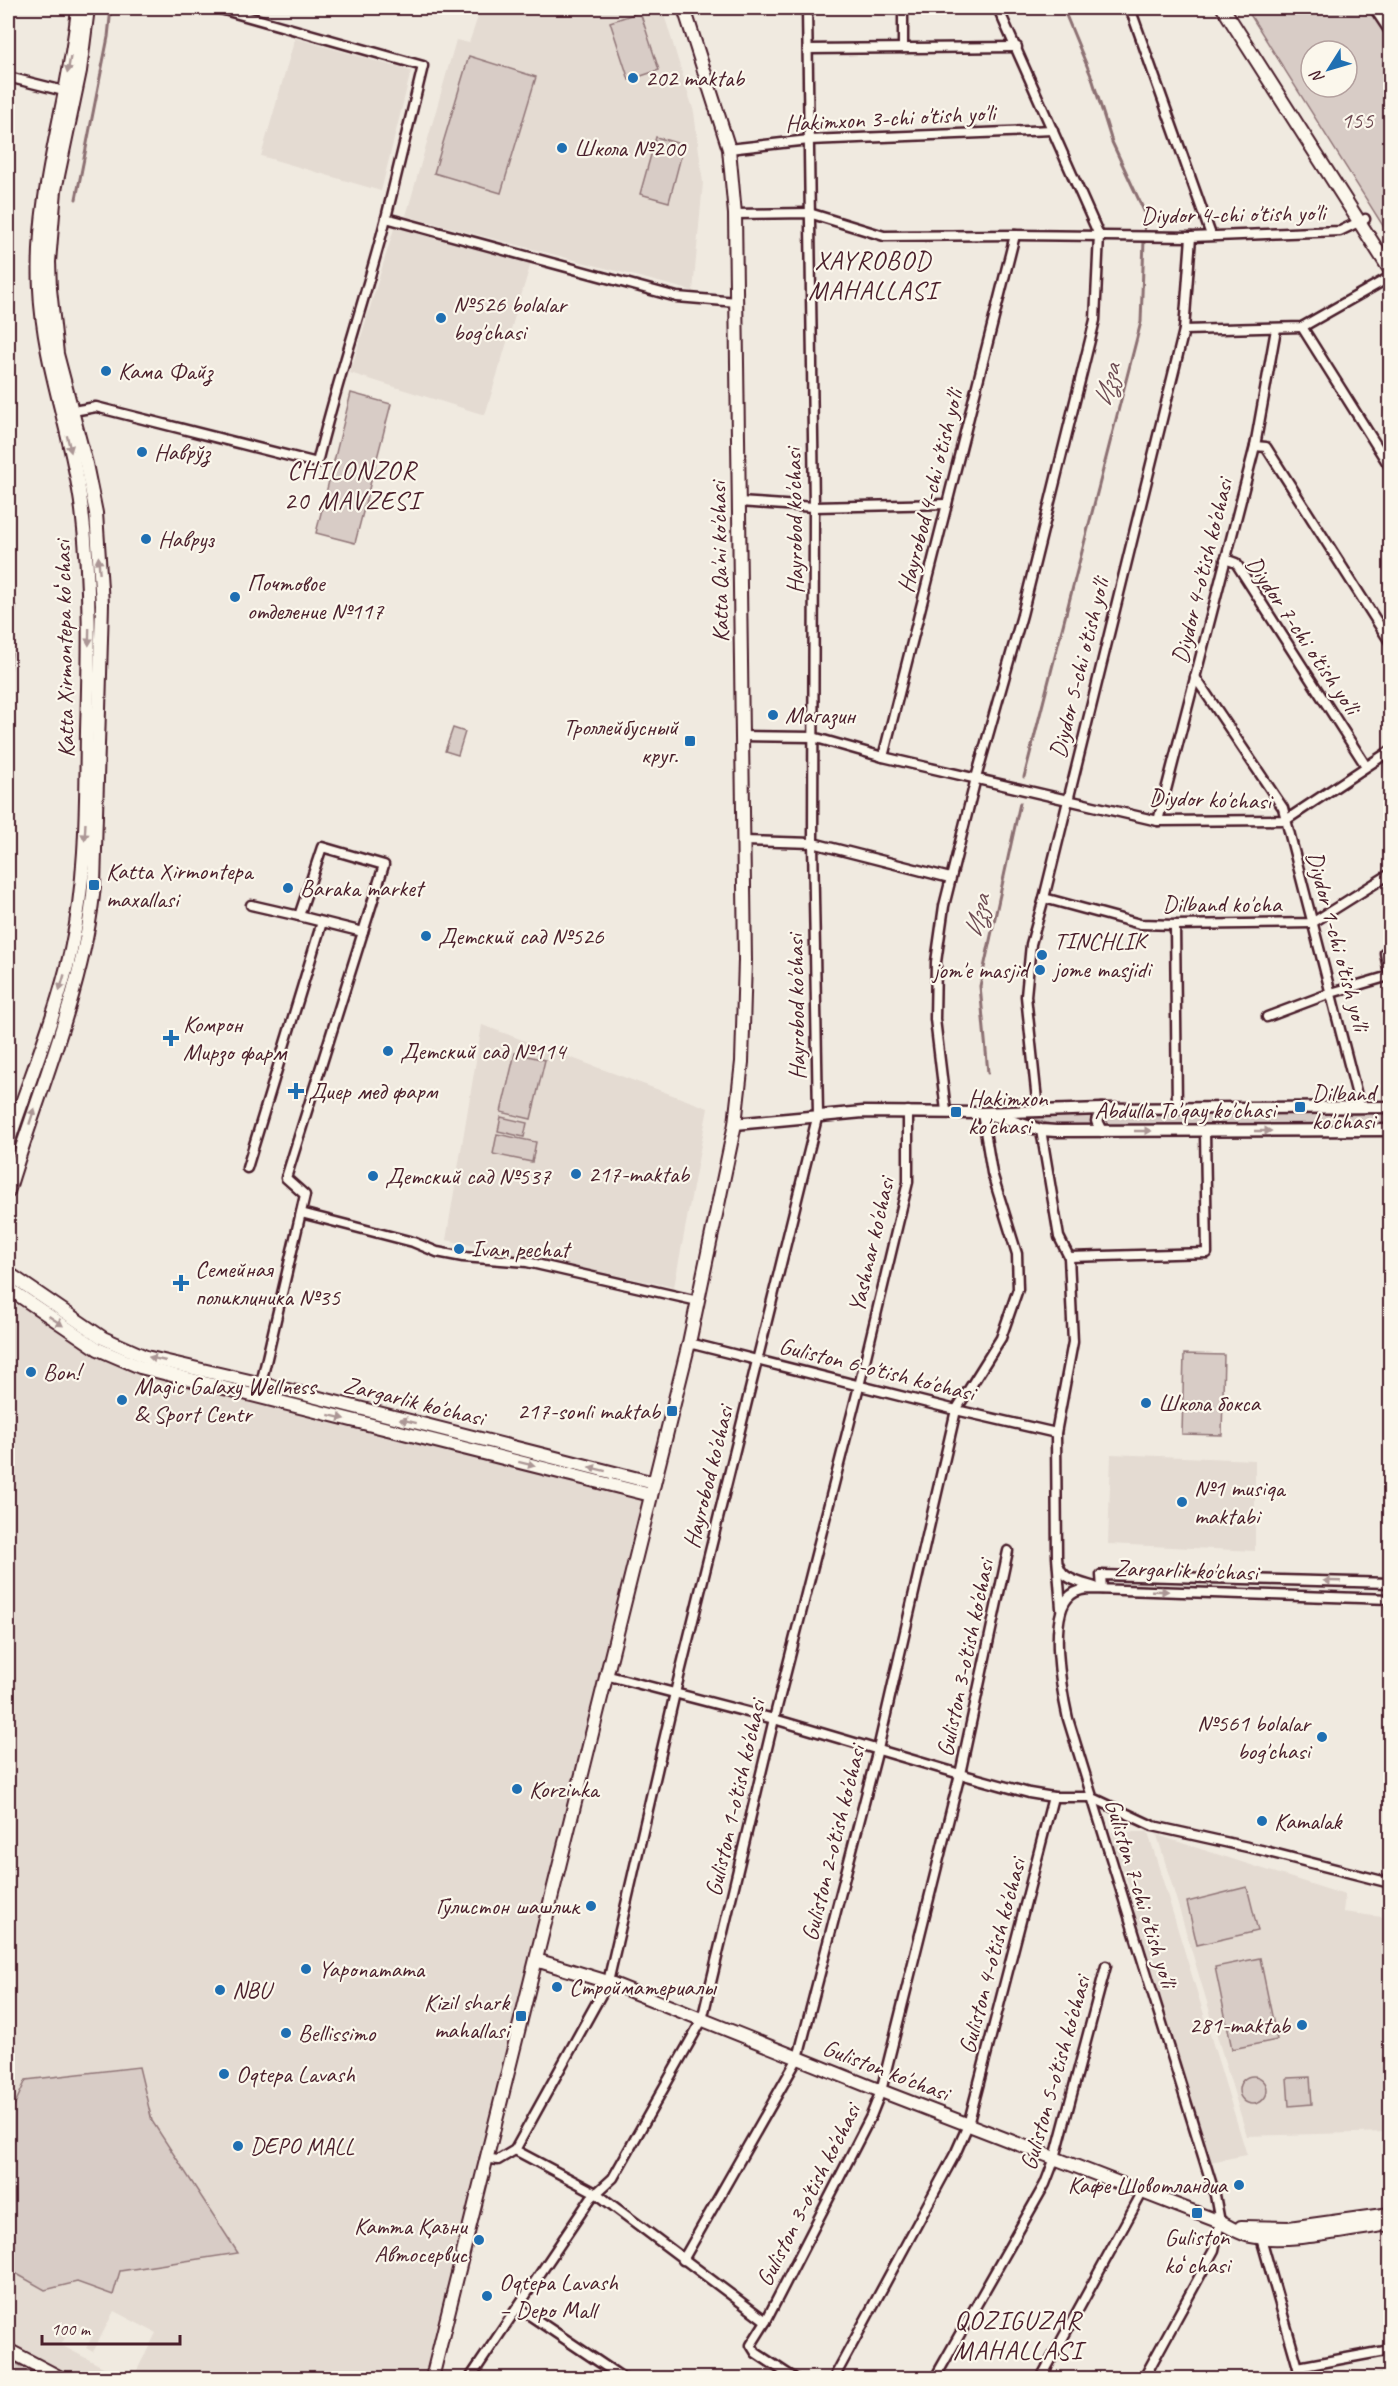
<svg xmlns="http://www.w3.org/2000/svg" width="1398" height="2386" font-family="Caveat,sans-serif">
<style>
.built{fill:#e4dbd2}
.green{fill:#d8ccc6;stroke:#917678;stroke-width:1.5;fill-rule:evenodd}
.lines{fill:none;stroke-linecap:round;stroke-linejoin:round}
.stream{stroke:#8c6f72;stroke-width:3}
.minor-casing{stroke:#4a1f2b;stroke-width:13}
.tertiary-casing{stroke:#4a1f2b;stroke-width:15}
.secondary-casing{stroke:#4a1f2b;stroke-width:16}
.minor{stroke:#fbf7ec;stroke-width:8}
.tertiary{stroke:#fbf7ec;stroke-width:10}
.secondary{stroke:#fbf7ec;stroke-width:12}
.oneway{fill:#ab9695}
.poi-dot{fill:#1f6fb2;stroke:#fbf7ec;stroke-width:2}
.labels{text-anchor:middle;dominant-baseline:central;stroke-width:4.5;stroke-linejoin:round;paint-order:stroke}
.poi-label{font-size:24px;fill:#4a1f2b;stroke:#fbf7ec;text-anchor:start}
.street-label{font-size:24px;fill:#4a1f2b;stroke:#fbf7ec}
.park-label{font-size:24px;fill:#6e4a52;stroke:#fbf7ec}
.neighbourhood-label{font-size:26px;letter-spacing:1.5px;fill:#4a1f2b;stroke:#fbf7ec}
.water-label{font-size:26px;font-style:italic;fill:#704e55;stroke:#fbf7ec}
</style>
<rect width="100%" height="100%" fill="#f0eae0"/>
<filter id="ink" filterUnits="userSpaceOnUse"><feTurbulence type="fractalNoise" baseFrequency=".0167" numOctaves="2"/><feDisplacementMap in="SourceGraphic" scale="12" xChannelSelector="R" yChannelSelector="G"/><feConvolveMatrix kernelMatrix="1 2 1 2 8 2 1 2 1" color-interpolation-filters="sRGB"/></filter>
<g filter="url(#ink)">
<g class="built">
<polygon points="481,8 662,8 694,112 703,183 693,291 406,216 456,40 469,43"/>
<polygon points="295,38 411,71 381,191 261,156"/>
<polygon points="396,222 531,263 485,415 350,373"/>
<polygon points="482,1025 708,1108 674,1287 446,1240"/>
<polygon points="8,1288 109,1355 651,1495 432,2378 133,2378 156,2333 114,2311 93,2352 86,2348 92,2337 71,2326 61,2345 124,2378 61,2378 8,2350 8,2269 45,2290 77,2281 112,2295 120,2271 238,2253 152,2121 139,2067 26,2080 8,2119"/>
<polygon points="1111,1454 1255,1460 1255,1551 1108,1544"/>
<polygon points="1112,1832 1148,1832 1247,2155 1210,2162 1135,1913 1132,1894 1113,1843"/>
<polygon points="1157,1835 1345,1895 1343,1912 1390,1918 1390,2132 1247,2136"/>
</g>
<g class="green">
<path d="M1246,8H1390V237ZM1311,51H1347V87H1311Z"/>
<polygon points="640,12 659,70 629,80 610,22"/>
<polygon points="469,56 536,77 501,193 434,173"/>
<polygon points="656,137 684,145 669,202 640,194"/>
<polygon points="351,393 391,404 355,543 316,533"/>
<polygon points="8,603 16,606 8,696"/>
<polygon points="453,728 465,732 458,755 445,751"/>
<polygon points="515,1053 545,1060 531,1119 501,1112"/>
<polygon points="1390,1113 1390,1124 1109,1127 1107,1121 1109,1116"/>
<polygon points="1094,1115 1094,1126 1058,1126 1020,1116"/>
<polygon points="501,1117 527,1123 524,1137 498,1131"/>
<polygon points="497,1134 536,1142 532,1162 493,1154"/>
<polygon points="1184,1354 1224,1355 1222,1435 1182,1434"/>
<polygon points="1247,1887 1258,1931 1197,1945 1187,1902"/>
<polygon points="1260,1958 1277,2040 1232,2049 1215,1967"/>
<polygon points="139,2067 152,2121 238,2253 120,2271 113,2295 77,2282 45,2290 8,2269 8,2119 26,2080"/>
<circle cx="1253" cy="2090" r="14"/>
<polygon points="1310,2077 1312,2104 1289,2106 1287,2078"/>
<polygon points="8,2359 44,2378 8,2378"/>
</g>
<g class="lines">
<g class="stream">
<polyline points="76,199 108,37 111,8"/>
<polyline points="1024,777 1141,322 1145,213 1112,142 1092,78 1063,8"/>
<polyline points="988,1073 980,986 1020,803"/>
</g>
<g class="minor-casing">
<g id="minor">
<polyline points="217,8 423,66 386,218 677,297 737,302"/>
<polyline points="1130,8 1211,235"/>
<polyline points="1374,8 1390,32"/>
<polyline points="903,48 903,8"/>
<polyline points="808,49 1017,47"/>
<polyline points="8,77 68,92"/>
<polyline points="729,149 809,140 1053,130"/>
<polyline points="735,214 809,213 884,236 1015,235 1191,237 1340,231 1365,219"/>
<polyline points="1302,327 1390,467"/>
<polyline points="1184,330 1302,327 1390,277"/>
<path d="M67,412L96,407L317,463C337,380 365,300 386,218"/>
<polyline points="1255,446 1266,447 1390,642"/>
<polyline points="739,502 814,507 947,504"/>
<polyline points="1225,559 1236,563 1366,766"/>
<polyline points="1195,677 1283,808 1360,1107"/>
<polyline points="742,736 813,737 883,757 1158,821 1286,820 1390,751"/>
<polyline points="883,757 1015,235"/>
<polyline points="1158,821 1255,446 1276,329"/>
<polyline points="743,841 813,843 950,878"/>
<polyline points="1044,898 1140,924 1175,925 1312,923 1390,874"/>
<polyline points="251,905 299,916 322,847 384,865 286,1178 305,1195 260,1388"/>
<polyline points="299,916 363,932"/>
<polyline points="1175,925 1177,1108"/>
<polyline points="1390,979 1385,953 1390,950"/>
<polyline points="1267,1017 1331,993 1389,976"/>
<polyline points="1038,1110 1026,996 1031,944 1044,898 1184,330 1191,237"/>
<polyline points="946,1111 935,1019 936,962 944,906 976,778 1022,615 1095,320 1099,235 998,8"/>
<polyline points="1041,1130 1059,1237 1069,1257 1073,1342 1056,1433 1057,1557 1061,1608"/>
<polyline points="247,1168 322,922"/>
<polyline points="301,1213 413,1242 437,1252 463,1257 527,1262 698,1301"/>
<polyline points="1069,1257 1207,1253 1205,1131"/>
<polyline points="689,1343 956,1410 1056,1433"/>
<path d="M1059,1566C1063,1580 1083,1583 1095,1587"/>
<polyline points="1102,1589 1101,1575 1390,1583"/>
<polyline points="605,1675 774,1719 960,1774 1029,1793 1053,1797 1091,1797 1153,1826 1261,1850 1390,1883"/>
<polyline points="515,2150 608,1982 675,1693 818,1114 813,843 814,507 807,8"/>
<polyline points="485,2158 498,2160 515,2150 596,2193 766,2321"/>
<polyline points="1261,2238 1301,2378"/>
<polyline points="683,2260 798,2058 878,1749 956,1410 1001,1338 1018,1289 1017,1254 992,1173 982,1113"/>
<polyline points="519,2308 623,2378"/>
<polyline points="1298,2367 1390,2350"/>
<polyline points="470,2378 591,2198 613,2178 702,2020 774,1719 859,1386 908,1182 908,1111"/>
<polyline points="794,2378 756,2353 751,2345 766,2321 871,2116 881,2091 960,1774 1008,1551"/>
<polyline points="834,2378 956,2152 968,2125 1053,1797"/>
<polyline points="935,2378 1045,2184 1055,2158 1106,1966"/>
<polyline points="1041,2378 1142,2193"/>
<path d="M1144,2378L1214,2250L1220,2222L1215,2195L1068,1719C1062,1692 1047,1614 1071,1595C1077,1590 1086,1589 1093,1589L1390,1599"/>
</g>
</g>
<g class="tertiary-casing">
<g id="tertiary">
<polyline points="1102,1109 1097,1121 1102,1131"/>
<polyline points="991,1115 1041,1130 1056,1131 1390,1130"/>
<polyline points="735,1124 863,1112 982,1113 1102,1109 1390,1107"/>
</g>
</g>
<g class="secondary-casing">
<g id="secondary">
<polyline points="1223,8 1390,270"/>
<path d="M8,1143C29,1079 56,1016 71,950C87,878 86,804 87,731C89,657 91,584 82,510C73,435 43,365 40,289C35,190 69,104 78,8"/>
<path d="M8,1192C37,1094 85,987 94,885L102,604L96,513L86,464L57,354L50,289L49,262L55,190L80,71L88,8"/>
<polyline points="8,1273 103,1338 146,1357 292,1391 654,1483"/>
<polyline points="8,1288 98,1349 140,1367 651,1495"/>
<path d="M536,1960L608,1982L881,2091L1220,2222C1229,2227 1239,2233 1250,2236C1288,2244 1351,2229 1390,2224"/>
<polyline points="1241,2227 1289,2228 1390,2214"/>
<polyline points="8,2350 61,2378"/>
<polyline points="432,2378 689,1343 735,1124 742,1062 745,960 735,214 729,149 684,8"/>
</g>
</g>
<use href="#minor" class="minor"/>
<use href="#tertiary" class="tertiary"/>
<use href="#secondary" class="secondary"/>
</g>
<defs><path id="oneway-solid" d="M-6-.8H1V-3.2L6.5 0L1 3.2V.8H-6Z" transform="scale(1.5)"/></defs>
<g class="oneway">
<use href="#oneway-solid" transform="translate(69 65) rotate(100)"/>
<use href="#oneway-solid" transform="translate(69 444) rotate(76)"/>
<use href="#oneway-solid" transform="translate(99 565) rotate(-94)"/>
<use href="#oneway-solid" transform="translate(89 637) rotate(91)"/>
<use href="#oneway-solid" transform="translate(85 832) rotate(93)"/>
<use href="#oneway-solid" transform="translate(62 983) rotate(106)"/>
<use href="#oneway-solid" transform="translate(32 1116) rotate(-72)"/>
<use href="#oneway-solid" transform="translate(1143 1131)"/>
<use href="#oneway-solid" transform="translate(1263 1131)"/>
<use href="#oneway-solid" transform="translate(56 1321) rotate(34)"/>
<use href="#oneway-solid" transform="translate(157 1359) rotate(-167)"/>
<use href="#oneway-solid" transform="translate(337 1417) rotate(14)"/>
<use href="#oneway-solid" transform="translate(408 1421) rotate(-166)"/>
<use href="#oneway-solid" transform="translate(527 1464) rotate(14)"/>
<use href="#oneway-solid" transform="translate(597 1469) rotate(-166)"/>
<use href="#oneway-solid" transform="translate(1332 1581) rotate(-178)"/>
<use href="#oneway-solid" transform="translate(1160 1591) rotate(2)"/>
</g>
</g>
<g class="poi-dot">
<circle cx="633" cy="78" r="6"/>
<circle cx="562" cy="148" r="6"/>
<circle cx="441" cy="318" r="6"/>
<circle cx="106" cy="371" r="6"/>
<circle cx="142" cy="452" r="6"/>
<circle cx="146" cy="539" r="6"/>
<circle cx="235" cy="597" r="6"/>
<circle cx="773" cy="715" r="6"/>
<rect x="684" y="735" width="12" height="12" rx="3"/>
<rect x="88" y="879" width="12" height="12" rx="3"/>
<circle cx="288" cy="888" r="6"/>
<circle cx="426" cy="936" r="6"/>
<circle cx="1042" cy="955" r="6"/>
<circle cx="1040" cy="970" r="6"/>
<path d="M168 1029h6v6h6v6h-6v6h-6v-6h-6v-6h6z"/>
<circle cx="388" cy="1051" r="6"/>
<path d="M293 1082h6v6h6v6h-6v6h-6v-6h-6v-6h6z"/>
<rect x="1294" y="1101" width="12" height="12" rx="3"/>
<rect x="950" y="1106" width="12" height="12" rx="3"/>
<circle cx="576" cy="1174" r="6"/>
<circle cx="373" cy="1176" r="6"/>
<circle cx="459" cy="1249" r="6"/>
<path d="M178 1274h6v6h6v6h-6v6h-6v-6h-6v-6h6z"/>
<circle cx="31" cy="1372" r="6"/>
<circle cx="122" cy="1400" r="6"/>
<circle cx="1146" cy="1403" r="6"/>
<rect x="666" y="1405" width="12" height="12" rx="3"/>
<circle cx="1182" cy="1502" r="6"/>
<circle cx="1322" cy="1737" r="6"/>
<circle cx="517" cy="1789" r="6"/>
<circle cx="1262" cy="1821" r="6"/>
<circle cx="591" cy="1906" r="6"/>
<circle cx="306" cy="1969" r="6"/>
<circle cx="557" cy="1987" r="6"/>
<circle cx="220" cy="1990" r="6"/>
<rect x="515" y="2010" width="12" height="12" rx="3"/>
<circle cx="1302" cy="2025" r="6"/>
<circle cx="286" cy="2033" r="6"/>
<circle cx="224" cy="2074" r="6"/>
<circle cx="238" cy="2146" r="6"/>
<circle cx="1239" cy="2185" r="6"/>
<rect x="1191" y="2207" width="12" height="12" rx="3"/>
<circle cx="479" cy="2240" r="6"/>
<circle cx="487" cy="2296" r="6"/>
</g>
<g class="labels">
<g class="poi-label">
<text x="645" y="78">202 maktab</text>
<text x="574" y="148">Школа №200</text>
<text x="453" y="304">№526 bolalar<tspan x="453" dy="28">bog'chasi</tspan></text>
<text x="118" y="371">Кама Файз</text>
<text x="154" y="452">Наврўз</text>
<text x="158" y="539">Навруз</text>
<text x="247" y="583">Почтовое<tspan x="247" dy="28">отделение №117</tspan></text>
<text x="785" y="715">Магазин</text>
<text x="678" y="727" text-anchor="end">Троллейбусный<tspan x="678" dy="28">круг.</tspan></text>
<text x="106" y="871">Katta Xirmontepa<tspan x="106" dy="28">maxallasi</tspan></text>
<text x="300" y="888">Baraka market</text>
<text x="438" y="936">Детский сад №526</text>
<text x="1054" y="941">TINCHLIK<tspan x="1054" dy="28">jome masjidi</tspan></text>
<text x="1028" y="970" text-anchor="end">jom'e masjid</text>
<text x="183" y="1024">Комрон<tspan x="183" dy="28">Мирзо фарм</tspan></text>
<text x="400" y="1051">Детский сад №114</text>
<text x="308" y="1091">Диер мед фарм</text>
<text x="1312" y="1093">Dilband<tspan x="1312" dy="28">ko'chasi</tspan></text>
<text x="968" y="1098">Hakimxon<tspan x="968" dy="28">ko'chasi</tspan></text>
<text x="588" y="1174">217-maktab</text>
<text x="385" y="1176">Детский сад №537</text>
<text x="471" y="1249">Ivan pechat</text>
<text x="195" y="1269">Семейная<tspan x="195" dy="28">поликлиника №35</tspan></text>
<text x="43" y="1372">Bon!</text>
<text x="134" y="1386">Magic Galaxy Wellness<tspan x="134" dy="28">&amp; Sport Centr</tspan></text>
<text x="1158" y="1403">Школа бокса</text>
<text x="660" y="1411" text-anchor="end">217-sonli maktab</text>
<text x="1194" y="1488">№1 musiqa<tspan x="1194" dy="28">maktabi</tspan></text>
<text x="1310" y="1723" text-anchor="end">№561 bolalar<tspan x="1310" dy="28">bog'chasi</tspan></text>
<text x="529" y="1789">Korzinka</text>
<text x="1274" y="1821">Kamalak</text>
<text x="579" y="1906" text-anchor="end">Гулистон шашлик</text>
<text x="318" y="1969">Yaponamama</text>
<text x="569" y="1987">Стройматериалы</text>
<text x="232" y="1990">NBU</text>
<text x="509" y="2002" text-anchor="end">Kizil shark<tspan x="509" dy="28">mahallasi</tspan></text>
<text x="1290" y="2025" text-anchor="end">281-maktab</text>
<text x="298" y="2033">Bellissimo</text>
<text x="236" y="2074">Oqtepa Lavash</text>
<text x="250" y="2146">DEPO MALL</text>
<text x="1227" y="2185" text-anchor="end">Кафе Шовотландиа</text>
<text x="467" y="2226" text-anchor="end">Катта Қаъни<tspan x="467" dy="28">Автосервис</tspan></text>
<text x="1197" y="2237" text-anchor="middle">Guliston<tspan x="1197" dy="28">koʻchasi</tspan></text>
<text x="499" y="2282">Oqtepa Lavash<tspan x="499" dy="28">– Depo Mall</tspan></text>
</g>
<g class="street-label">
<text transform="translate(890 118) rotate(-3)">Hakimxon 3-chi o'tish yo'li</text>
<text transform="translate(1233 214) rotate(-1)">Diydor 4-chi o'tish yo'li</text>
<text transform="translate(930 491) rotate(-76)">Hayrobod 4-chi o'tish yo'li</text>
<text transform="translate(794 521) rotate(-91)">Hayrobod ko'chasi</text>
<text transform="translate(719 562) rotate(-91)">Katta Qa'ni ko'chasi</text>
<text transform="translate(1202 571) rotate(-76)">Diydor 4-o'tish ko'chasi</text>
<text transform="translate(1303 635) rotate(56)">Diydor 7-chi o'tish yo'li</text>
<text transform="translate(64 649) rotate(-91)">Katta Xirmontepa koʻchasi</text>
<text transform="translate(1079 668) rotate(-76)">Diydor 5-chi o'tish yo'li</text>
<text transform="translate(1210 799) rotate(2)">Diydor ko'chasi</text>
<text x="1222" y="904">Dilband ko'cha</text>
<text transform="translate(1338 941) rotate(75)">Diydor 1-chi o'tish yo'li</text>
<text transform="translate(796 1007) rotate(-91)">Hayrobod ko'chasi</text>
<text x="1185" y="1110">Abdulla To'qay ko'chasi</text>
<text transform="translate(871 1245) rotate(-77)">Yashnar ko'chasi</text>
<text transform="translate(877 1369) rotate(14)">Guliston 6-o'tish ko'chasi</text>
<text transform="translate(414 1401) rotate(14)">Zargarlik ko'chasi</text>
<text transform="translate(708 1477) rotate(-76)">Hayrobod ko'chasi</text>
<text transform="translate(1186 1570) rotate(2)">Zargarlik ko'chasi</text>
<text transform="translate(965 1658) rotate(-78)">Guliston 3-o'tish ko'chasi</text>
<text transform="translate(735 1798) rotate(-77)">Guliston 1-o'tish ko'chasi</text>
<text transform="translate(833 1843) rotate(-76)">Guliston 2-o'tish ko'chasi</text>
<text transform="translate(1141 1893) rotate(73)">Guliston 7-chi o'tish yo'li</text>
<text transform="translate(992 1956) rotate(-75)">Guliston 4-o'tish ko'chasi</text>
<text transform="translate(886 2070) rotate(21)">Guliston ko'chasi</text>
<text transform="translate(1055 2073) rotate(-74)">Guliston 5-o'tish ko'chasi</text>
<text transform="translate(808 2195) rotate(-63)">Guliston 3-o'tish ko'chasi</text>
</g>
<g class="park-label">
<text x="1357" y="120">155</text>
</g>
<g class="neighbourhood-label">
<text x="873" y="260">XAYROBOD<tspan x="873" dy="30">MAHALLASI</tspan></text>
<text x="352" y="470">CHILONZOR<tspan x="352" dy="30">20 MAVZESI</tspan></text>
<text x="1018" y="2320">QOZIGUZAR<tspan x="1018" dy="30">MAHALLASI</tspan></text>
</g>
<g class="water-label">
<text transform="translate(1107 385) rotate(-76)">Изза</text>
<text transform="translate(977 916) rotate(-78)">Изза</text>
</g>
</g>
<rect width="1398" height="2386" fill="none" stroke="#fbf7ec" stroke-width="30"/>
<rect x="15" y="15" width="1368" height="2356" fill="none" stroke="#4a1f2b" stroke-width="2" filter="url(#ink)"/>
<g transform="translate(1329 69) rotate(233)"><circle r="28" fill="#fbf7ec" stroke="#b4a19f" stroke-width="1.5"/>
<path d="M0-4.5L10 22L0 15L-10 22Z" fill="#1f6fb2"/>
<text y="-9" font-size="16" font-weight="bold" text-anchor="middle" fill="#4a1f2b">N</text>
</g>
<path d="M42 2335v9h138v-9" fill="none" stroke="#4a1f2b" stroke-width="3"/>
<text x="51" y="2335" font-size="18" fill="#4a1f2b" stroke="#fbf7ec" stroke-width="4.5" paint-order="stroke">100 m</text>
</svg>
